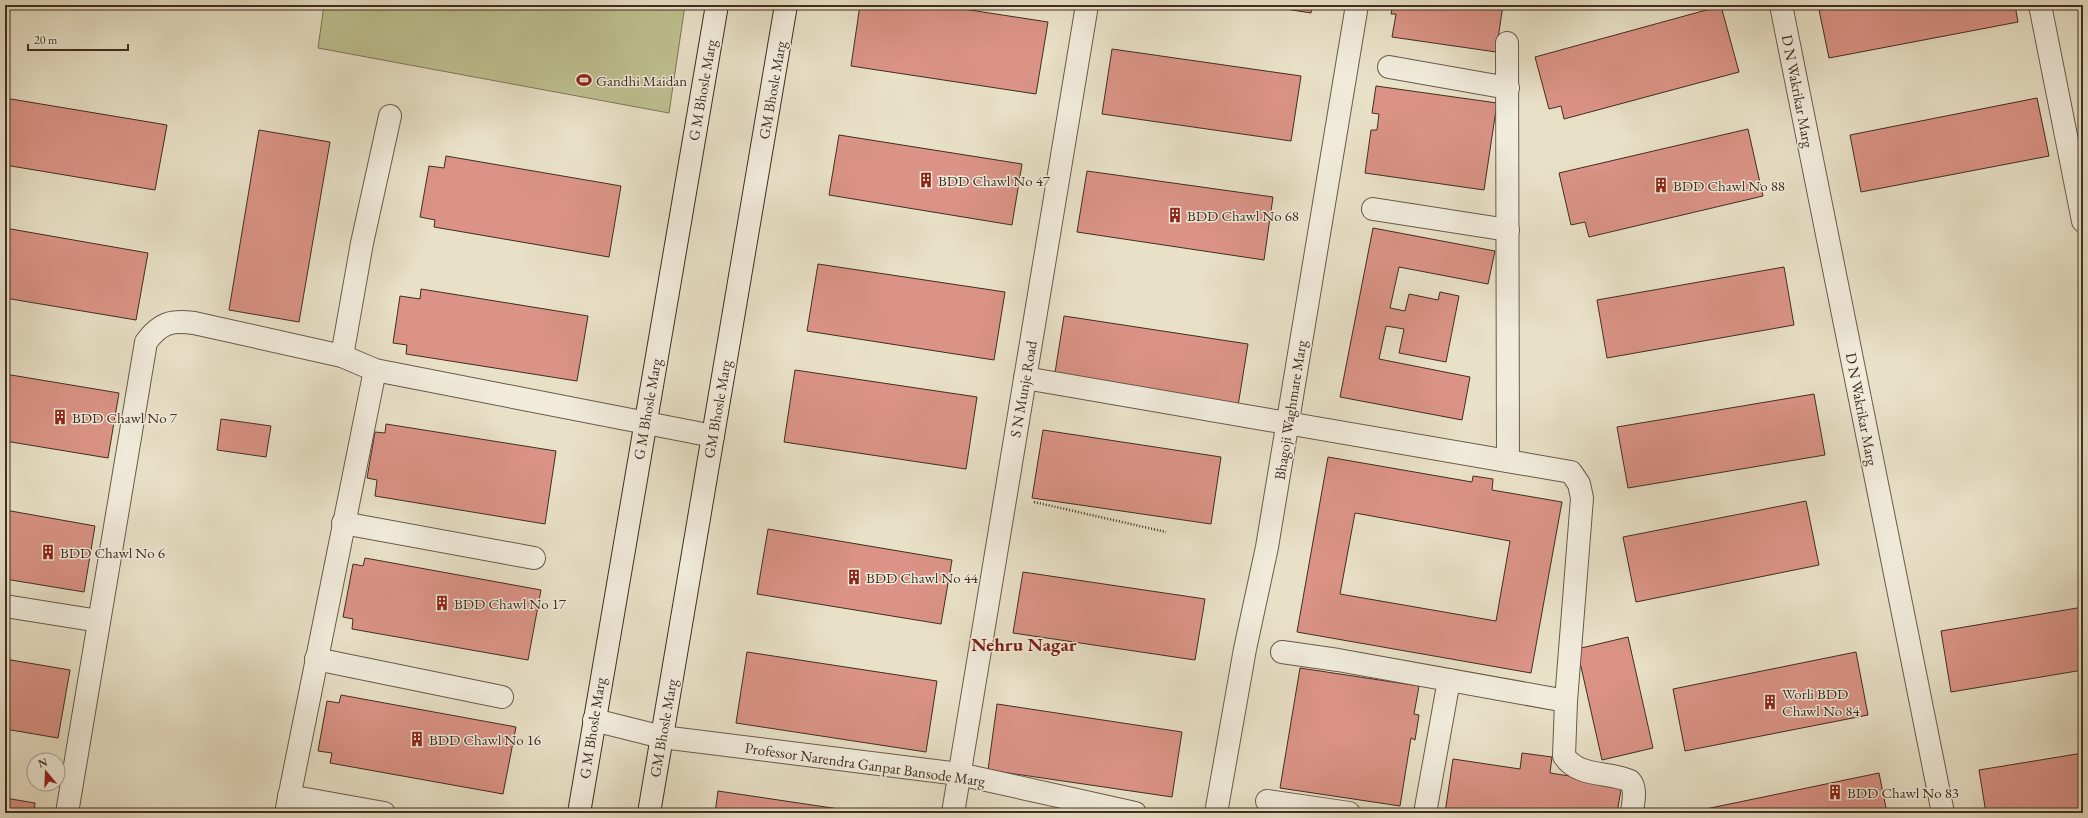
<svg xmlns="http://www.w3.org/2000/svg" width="2088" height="818" font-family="'EB Garamond',serif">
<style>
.green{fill:#bec090;stroke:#7f7758}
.building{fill:#da9386;stroke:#402e20;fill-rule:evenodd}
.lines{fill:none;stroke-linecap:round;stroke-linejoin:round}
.street-casing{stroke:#6a5a4a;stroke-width:24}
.secondary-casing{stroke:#402e20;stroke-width:24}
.path{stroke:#402e20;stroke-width:2.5;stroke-dasharray:1 2;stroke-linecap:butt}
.street{stroke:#f0ebdb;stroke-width:22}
.secondary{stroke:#f0ebdb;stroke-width:22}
.labels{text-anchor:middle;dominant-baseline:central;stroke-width:3;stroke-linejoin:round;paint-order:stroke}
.poi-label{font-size:15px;fill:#402e20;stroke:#f0ebdb;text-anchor:start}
.street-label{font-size:15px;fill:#402e20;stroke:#f0ebdb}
.district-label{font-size:19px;font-weight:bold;fill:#7a1f14;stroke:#f0ebdb}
</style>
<rect width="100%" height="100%" fill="#e8e0c7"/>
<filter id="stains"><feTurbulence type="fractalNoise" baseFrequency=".005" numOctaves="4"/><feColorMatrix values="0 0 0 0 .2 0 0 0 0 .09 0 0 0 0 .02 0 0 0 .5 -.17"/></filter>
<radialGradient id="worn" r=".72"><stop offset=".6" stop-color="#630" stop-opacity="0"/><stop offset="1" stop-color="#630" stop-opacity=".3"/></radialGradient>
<polygon class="green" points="324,5 685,5 669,113 318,48"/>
<g class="building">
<polygon points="860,5 937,5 1048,22 1036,94 851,66"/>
<polygon points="1260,5 1312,5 1311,13"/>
<polygon points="1393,5 1503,5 1496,52 1392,37 1396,14 1391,14"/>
<polygon points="1818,5 2015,5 2018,22 1829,58"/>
<polygon points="1721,6 1739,72 1564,119 1561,106 1549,109 1535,57"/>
<polygon points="1112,49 1301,76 1291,141 1102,114"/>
<polygon points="1376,86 1497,103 1484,190 1365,173 1371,130 1377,130 1379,114 1372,113"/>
<polygon points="5,98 167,125 155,190 5,165"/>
<polygon points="2037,98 2049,156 1861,192 1850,135"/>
<polygon points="1748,129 1763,196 1589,237 1585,222 1571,225 1559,173"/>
<polygon points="259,130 330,142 299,322 229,310"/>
<polygon points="839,135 1022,164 1012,225 829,195"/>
<polygon points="446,156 621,186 609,257 434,227 435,220 420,217 429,166 444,168"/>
<polygon points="1087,171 1273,197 1264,260 1077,232"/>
<polygon points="5,228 148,253 136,320 5,298"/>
<polygon points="1373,228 1495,251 1488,284 1399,267 1390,308 1405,311 1409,294 1438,300 1440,292 1459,296 1446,362 1399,353 1404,329 1386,326 1379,359 1470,377 1462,420 1340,397"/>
<polygon points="818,264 1005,292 994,360 807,331"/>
<polygon points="1784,267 1794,325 1607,358 1597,300"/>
<polygon points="421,289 588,316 577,381 406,354 407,345 393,343 400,296 420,299"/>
<polygon points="1064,316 1248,344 1238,406 1054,379"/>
<polygon points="795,370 977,397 966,469 784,442"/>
<polygon points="5,374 119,393 108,458 5,441"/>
<polygon points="1814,394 1825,455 1628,488 1617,427"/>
<polygon points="221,419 271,426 266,457 217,450"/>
<polygon points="386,424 556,451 545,524 375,496 377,480 367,478 375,432 385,433"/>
<polygon points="1043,430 1221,457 1211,524 1032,498"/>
<path d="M1328,457L1472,482L1473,476L1493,479L1492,490L1562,502L1531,673L1297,632ZM1355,513L1510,541L1496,621L1340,594Z"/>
<polygon points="1806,501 1819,565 1636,602 1623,537"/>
<polygon points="5,510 95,526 84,592 5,579"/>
<polygon points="768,529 952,560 941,624 757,594"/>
<polygon points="365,558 541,590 528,660 352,629 353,619 343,617 353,564 363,566"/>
<polygon points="1023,572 1205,599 1195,660 1013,633"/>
<polygon points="2083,607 2083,670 1951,692 1941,631"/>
<polygon points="1628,637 1653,748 1602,760 1577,649"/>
<polygon points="747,652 937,681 926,752 736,723"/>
<polygon points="1856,652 1868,715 1685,751 1673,689"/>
<polygon points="5,659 70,670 58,738 5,729"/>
<polygon points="1300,668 1419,686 1414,714 1419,715 1415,740 1411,738 1400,806 1280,788"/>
<polygon points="341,695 516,727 503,794 330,763 332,753 318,751 327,701 339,703"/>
<polygon points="997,704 1182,732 1172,797 988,770"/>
<polygon points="1522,753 1552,757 1550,773 1622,784 1617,813 1445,813 1453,759 1520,769"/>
<polygon points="2083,753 2083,813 1986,813 1979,770"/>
<polygon points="1879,773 1887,813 1696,813 1696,811"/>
<polygon points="718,791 866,813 715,813"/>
<polygon points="5,798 35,803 34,813 5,813"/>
</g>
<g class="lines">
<g class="street-casing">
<g id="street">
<polyline points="1781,5 1943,813"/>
<polyline points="2040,5 2083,221"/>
<polyline points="1507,43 1508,461"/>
<polyline points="1389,67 1508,88"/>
<polyline points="1373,209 1508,230"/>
<polyline points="342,356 362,243 390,116"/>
<polyline points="1025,378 1571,472 1579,484 1582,498 1566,701 1338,660 1282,652"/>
<polyline points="343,523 534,558"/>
<polyline points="5,606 99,621"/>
<polyline points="316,659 502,697"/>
<path d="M1566,701L1564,756C1579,778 1608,771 1630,781C1637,789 1633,802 1632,813"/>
<polyline points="594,720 662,737 959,774 1135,813"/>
<polyline points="289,796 384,813"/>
<polyline points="1267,801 1349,813"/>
<path d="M67,813L146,342C160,323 171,320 194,323L342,356L375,370L713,436"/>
<polyline points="286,813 375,370"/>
<polyline points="953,813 1087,5"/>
<polyline points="1216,813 1245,649 1267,547 1357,5"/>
<polyline points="1425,813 1449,680"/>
</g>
</g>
<g class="secondary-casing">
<g id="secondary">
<polyline points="579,813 717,5"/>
<polyline points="649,813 786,5"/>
</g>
</g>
<polyline class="path" points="1034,502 1166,532"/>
<use href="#street" class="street"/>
<use href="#secondary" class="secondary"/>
</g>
<defs>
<g id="stadium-bare" transform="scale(1.2)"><path d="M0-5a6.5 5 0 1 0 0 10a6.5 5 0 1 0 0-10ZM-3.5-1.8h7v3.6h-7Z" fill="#8f2418" stroke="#f0ebdb" stroke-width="2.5" paint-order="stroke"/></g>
<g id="building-bare" transform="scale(1.2)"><path d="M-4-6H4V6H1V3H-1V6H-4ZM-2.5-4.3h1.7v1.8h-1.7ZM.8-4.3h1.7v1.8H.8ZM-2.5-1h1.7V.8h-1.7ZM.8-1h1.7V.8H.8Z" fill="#8f2418" stroke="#f0ebdb" stroke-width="2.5" paint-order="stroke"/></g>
</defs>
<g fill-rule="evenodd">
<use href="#stadium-bare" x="584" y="80"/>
<use href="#building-bare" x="926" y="180"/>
<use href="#building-bare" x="1661" y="185"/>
<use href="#building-bare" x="1175" y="215"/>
<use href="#building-bare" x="60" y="417"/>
<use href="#building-bare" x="48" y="552"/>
<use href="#building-bare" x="854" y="577"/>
<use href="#building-bare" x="442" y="603"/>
<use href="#building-bare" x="1770" y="702"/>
<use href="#building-bare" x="417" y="739"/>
<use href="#building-bare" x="1835" y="792"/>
</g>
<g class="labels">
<g class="poi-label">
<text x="596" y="80">Gandhi Maidan</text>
<text x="938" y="180">BDD Chawl No 47</text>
<text x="1673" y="185">BDD Chawl No 88</text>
<text x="1187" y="215">BDD Chawl No 68</text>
<text x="72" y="417">BDD Chawl No 7</text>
<text x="60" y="552">BDD Chawl No 6</text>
<text x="866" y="577">BDD Chawl No 44</text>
<text x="454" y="603">BDD Chawl No 17</text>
<text x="1782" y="693">Worli BDD<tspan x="1782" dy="17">Chawl No 84</tspan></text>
<text x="429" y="739">BDD Chawl No 16</text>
<text x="1847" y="792">BDD Chawl No 83</text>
</g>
<g class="street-label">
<text transform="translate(702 90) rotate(-80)">G M Bhosle Marg</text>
<text transform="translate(772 90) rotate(-80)">GM Bhosle Marg</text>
<text transform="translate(1798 91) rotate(79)">D N Wakrikar Marg</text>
<text transform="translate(1023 389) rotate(-80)">S N Munje Road</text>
<text transform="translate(647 409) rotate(-80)">G M Bhosle Marg</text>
<text transform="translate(717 409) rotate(-80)">GM Bhosle Marg</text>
<text transform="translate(1862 409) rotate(79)">D N Wakrikar Marg</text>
<text transform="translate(1290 410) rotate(-81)">Bhagoji Waghmare Marg</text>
<text transform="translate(592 728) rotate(-81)">G M Bhosle Marg</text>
<text transform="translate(663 728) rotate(-80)">GM Bhosle Marg</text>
<text transform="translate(865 764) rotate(8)">Professor Narendra Ganpat Bansode Marg</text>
</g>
<g class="district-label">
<text x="1024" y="644">Nehru Nagar</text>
</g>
</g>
<rect width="2088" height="818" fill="none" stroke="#e8e0c7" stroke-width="20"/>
<rect x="6" y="6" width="2076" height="806" fill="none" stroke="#402e20" stroke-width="2"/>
<rect x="10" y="10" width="2068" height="798" fill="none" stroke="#402e20"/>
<g transform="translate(46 772) rotate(341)"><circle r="19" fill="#f0ebdb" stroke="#aa9f90"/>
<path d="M0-3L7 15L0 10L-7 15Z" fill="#8f2418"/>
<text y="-6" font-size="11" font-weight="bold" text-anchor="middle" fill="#402e20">N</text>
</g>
<path d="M28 44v6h100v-6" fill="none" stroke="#402e20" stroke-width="2"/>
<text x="34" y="44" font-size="12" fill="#402e20" stroke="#f0ebdb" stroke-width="3" paint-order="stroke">20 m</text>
<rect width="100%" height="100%" filter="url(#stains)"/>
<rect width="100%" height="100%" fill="url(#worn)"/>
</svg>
